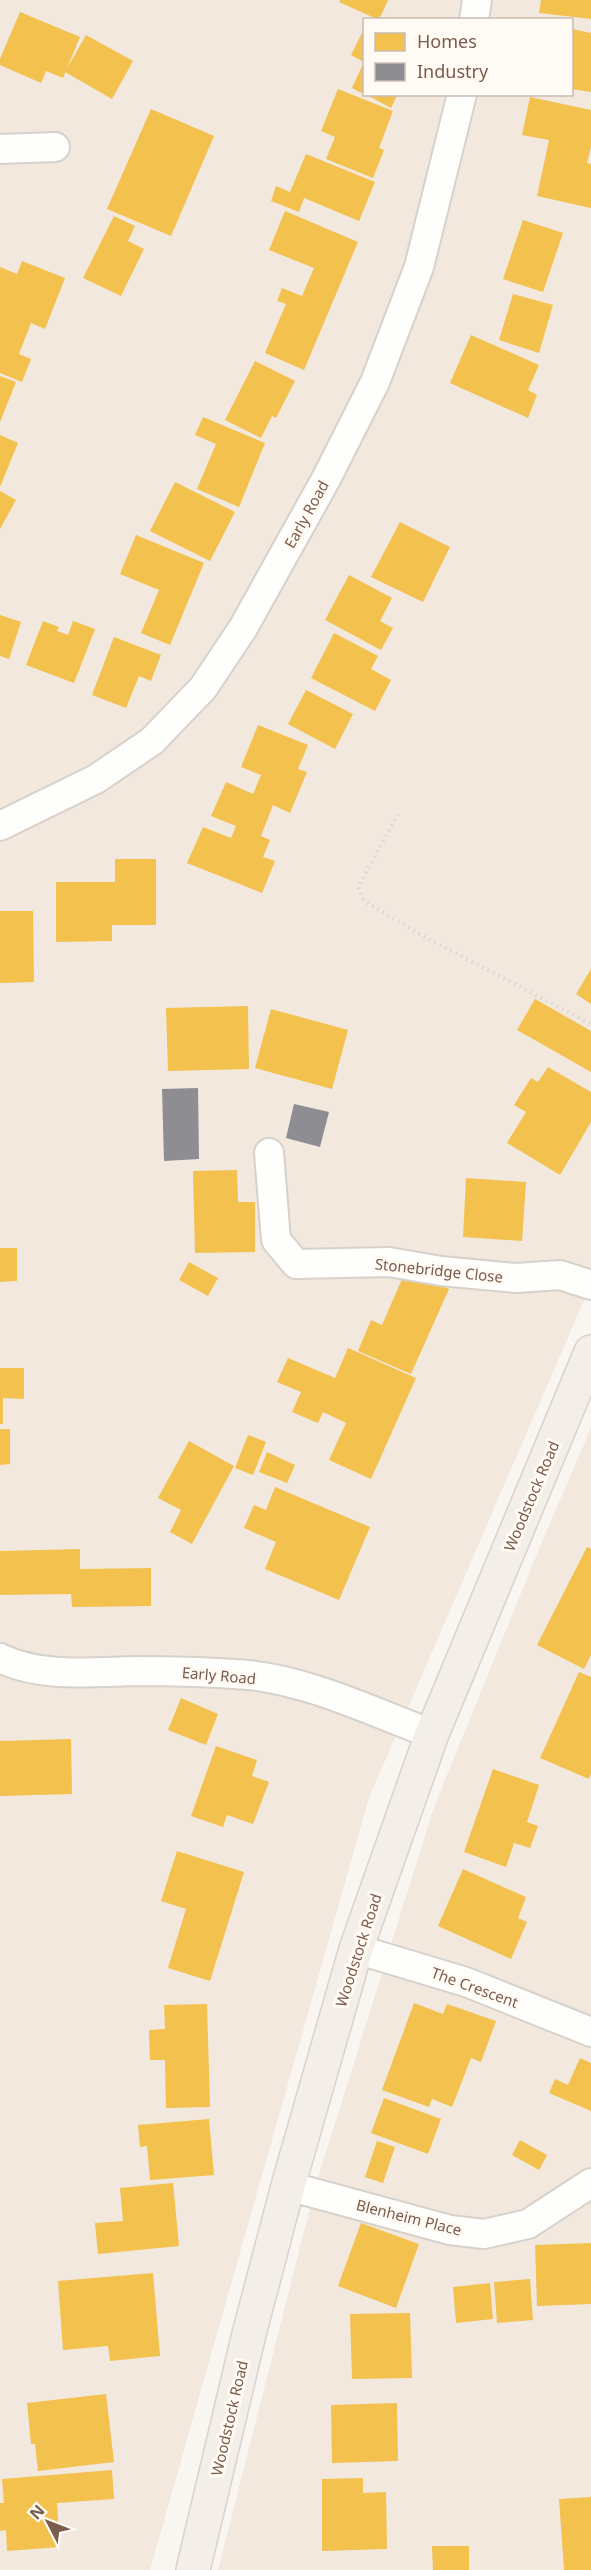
<svg xmlns="http://www.w3.org/2000/svg" width="591" height="2570" font-family="'Noto Sans',sans-serif">
<style>
.residential{fill:#f2e8de;fill-rule:evenodd}
.homes{fill:#f2c14e}
.industry{fill:#8d8d92}
.lines{fill:none;stroke-linecap:round;stroke-linejoin:round}
.minor-casing{stroke:#d7d1cb;stroke-width:32}
.primary-casing{stroke:#dad1cc;stroke-width:36}
.path{stroke:#dcd5d0;stroke-width:4;stroke-dasharray:1.5 4.5;stroke-linecap:butt}
.minor{stroke:#fefefd;stroke-width:28}
.primary{stroke:#f3eee8;stroke-width:33}
.labels{text-anchor:middle;dominant-baseline:central;stroke-width:6;stroke-linejoin:round;paint-order:stroke}
.street-label{font-size:15px;fill:#7a5c4d;stroke:#fffaf3}
</style>
<rect width="100%" height="100%" fill="#f9f5f0"/>
<g class="residential">
<path d="M0,0H591V1284L369,1798L150,2570H0ZM364,20H572V94H364Z"/>
<polygon points="591,1428 591,2570 218,2570 317,2181 434,1807 541,1544"/>
</g>
<g class="homes">
<polygon points="340,0 388,0 379,20 339,2"/>
<polygon points="541,0 591,0 591,19 539,13"/>
<polygon points="20,12 80,37 63,78 46,71 41,83 0,65 0,59"/>
<polygon points="364,29 364,62 351,55"/>
<polygon points="572,29 591,33 591,92 572,89"/>
<polygon points="86,35 133,61 112,99 65,72"/>
<polygon points="364,62 364,94 352,88"/>
<polygon points="338,89 393,111 379,148 384,150 373,178 326,159 335,137 321,131"/>
<polygon points="365,94 398,94 391,108"/>
<polygon points="530,97 591,110 591,147 587,163 591,164 591,208 537,196 549,140 522,135"/>
<polygon points="151,109 214,136 171,236 107,209"/>
<polygon points="306,154 375,182 359,221 304,198 299,212 271,201 276,186 290,192"/>
<polygon points="285,211 358,242 304,370 265,353 286,304 277,301 282,288 302,296 314,268 269,250"/>
<polygon points="114,216 135,226 128,241 144,249 121,296 83,278"/>
<polygon points="523,220 563,233 543,292 503,279"/>
<polygon points="22,261 65,278 45,329 31,323 19,354 31,359 22,382 0,373 0,267 17,274"/>
<polygon points="513,294 553,305 539,353 499,340"/>
<polygon points="471,335 539,365 528,390 537,395 528,418 450,383"/>
<polygon points="255,361 295,381 276,418 272,416 261,438 225,420"/>
<polygon points="0,376 16,382 0,422"/>
<polygon points="203,417 265,443 239,507 197,489 216,444 195,435"/>
<polygon points="0,435 18,443 0,487"/>
<polygon points="175,482 235,512 210,561 150,531"/>
<polygon points="0,491 16,500 0,529"/>
<polygon points="400,522 450,547 423,602 371,577"/>
<polygon points="136,535 204,563 170,645 141,633 159,590 120,574"/>
<polygon points="349,575 392,598 380,621 393,628 381,650 325,620"/>
<polygon points="0,615 21,622 9,659 0,656"/>
<polygon points="43,621 59,627 57,631 68,635 73,621 95,629 74,683 26,665"/>
<polygon points="334,633 378,656 371,669 391,680 375,711 311,678"/>
<polygon points="114,637 161,655 151,681 139,676 126,708 92,695"/>
<polygon points="306,690 353,714 335,749 288,724"/>
<polygon points="258,725 308,745 298,769 307,772 290,813 273,805 261,836 270,840 263,857 275,861 262,893 187,863 203,827 231,838 236,826 211,816 226,782 253,794 261,775 241,767"/>
<polygon points="115,859 156,859 156,925 112,925 112,941 56,942 56,882 115,882"/>
<polygon points="0,911 33,911 34,982 0,983"/>
<polygon points="591,969 591,1004 576,994"/>
<polygon points="535,999 591,1031 591,1072 517,1030"/>
<polygon points="248,1006 249,1069 168,1071 166,1008"/>
<polygon points="271,1009 348,1030 332,1089 255,1068"/>
<polygon points="548,1067 591,1092 591,1122 560,1175 507,1143 526,1112 514,1105 531,1078 538,1082"/>
<polygon points="237,1170 238,1202 255,1202 255,1252 195,1253 193,1171"/>
<polygon points="466,1178 526,1182 522,1241 463,1237"/>
<polygon points="0,1248 17,1248 17,1281 0,1282"/>
<polygon points="189,1262 218,1278 208,1296 179,1280"/>
<polygon points="406,1270 449,1289 411,1374 358,1351 371,1320 382,1325"/>
<polygon points="348,1348 416,1378 371,1479 329,1460 346,1423 323,1412 318,1423 292,1412 301,1392 277,1382 288,1358 335,1378"/>
<polygon points="0,1368 24,1368 24,1399 3,1398 3,1424 0,1424"/>
<polygon points="0,1429 10,1429 10,1464 0,1465"/>
<polygon points="248,1435 266,1442 253,1475 235,1468"/>
<polygon points="189,1441 234,1466 192,1544 170,1532 181,1510 158,1498"/>
<polygon points="267,1452 295,1465 287,1483 259,1472"/>
<polygon points="275,1487 370,1527 339,1600 265,1569 276,1542 244,1528 254,1505 266,1510"/>
<polygon points="587,1547 591,1549 591,1655 584,1669 537,1645"/>
<polygon points="80,1549 80,1569 151,1568 151,1606 72,1607 71,1594 0,1595 0,1551"/>
<polygon points="579,1672 591,1677 591,1774 589,1779 540,1758"/>
<polygon points="181,1698 218,1714 206,1745 168,1730"/>
<polygon points="71,1739 72,1794 0,1796 0,1741"/>
<polygon points="216,1746 257,1760 252,1776 269,1782 253,1824 227,1815 223,1827 191,1816"/>
<polygon points="493,1769 539,1785 527,1822 538,1826 530,1848 514,1843 506,1867 464,1852"/>
<polygon points="177,1851 244,1872 210,1981 168,1968 186,1909 161,1901"/>
<polygon points="463,1869 526,1897 518,1918 527,1922 511,1959 438,1926"/>
<polygon points="414,2003 443,2014 447,2004 496,2021 481,2062 471,2058 452,2107 432,2099 429,2107 382,2090"/>
<polygon points="207,2004 210,2107 166,2108 165,2060 150,2060 149,2030 165,2029 164,2005"/>
<polygon points="580,2058 591,2063 591,2111 549,2093 555,2079 568,2085"/>
<polygon points="384,2098 441,2119 428,2154 371,2133"/>
<polygon points="209,2119 214,2175 150,2180 147,2146 140,2147 138,2125"/>
<polygon points="520,2140 547,2155 539,2170 512,2155"/>
<polygon points="377,2141 395,2147 383,2183 365,2177"/>
<polygon points="173,2183 179,2246 98,2254 95,2223 123,2221 120,2188"/>
<polygon points="361,2223 419,2244 396,2308 338,2286"/>
<polygon points="591,2243 591,2304 537,2306 535,2245"/>
<polygon points="153,2273 160,2356 110,2361 108,2346 63,2350 58,2281"/>
<polygon points="530,2279 533,2320 497,2323 494,2282"/>
<polygon points="490,2283 493,2319 456,2323 453,2287"/>
<polygon points="410,2313 412,2378 352,2379 350,2314"/>
<polygon points="106,2394 114,2462 38,2471 35,2444 31,2444 27,2403"/>
<polygon points="397,2403 398,2461 332,2463 331,2405"/>
<polygon points="112,2470 114,2499 57,2503 60,2547 7,2551 6,2530 0,2531 0,2503 4,2503 2,2479"/>
<polygon points="363,2478 363,2493 386,2492 387,2549 322,2551 322,2479"/>
<polygon points="591,2497 591,2570 564,2570 559,2499"/>
<polygon points="432,2546 469,2546 469,2570 433,2570"/>
</g>
<g class="industry">
<polygon points="198,1088 199,1159 164,1161 162,1089"/>
<polygon points="294,1104 329,1112 320,1147 286,1138"/>
</g>
<g class="lines">
<g class="minor-casing">
<g id="minor">
<polyline points="474,20 477,0"/>
<polyline points="0,149 55,147"/>
<polyline points="0,826 96,779 152,741 203,688 243,628 326,479 375,382 419,267 462,94"/>
<polyline points="269,1153 276,1240 296,1264 389,1262 441,1271 516,1278 560,1275 591,1285"/>
<path d="M0,1658C41,1678 91,1672 135,1671C173,1671 211,1672 249,1675C312,1682 373,1712 432,1734"/>
<polyline points="356,1949 466,1982 591,2032"/>
<polyline points="288,2186 450,2230 484,2234 528,2224 591,2183"/>
</g>
</g>
<g class="primary-casing">
<polyline id="primary" points="193,2570 249,2334 288,2186 356,1949 432,1734 591,1352"/>
</g>
<polyline class="path" points="398,814 358,887 364,901 425,937 591,1024"/>
<use href="#minor" class="minor"/>
<use href="#primary" class="primary"/>
</g>
<g class="labels">
<g class="street-label">
<text transform="translate(306 514) rotate(-61)">Early Road</text>
<text transform="translate(439 1270) rotate(6)">Stonebridge Close</text>
<text transform="translate(531 1496) rotate(-67)">Woodstock Road</text>
<text transform="translate(219 1675) rotate(5)">Early Road</text>
<text transform="translate(358 1950) rotate(-72)">Woodstock Road</text>
<text transform="translate(475 1987) rotate(20)">The Crescent</text>
<text transform="translate(409 2217) rotate(14)">Blenheim Place</text>
<text transform="translate(229 2418) rotate(-77)">Woodstock Road</text>
</g>
</g>
<rect x="363" y="18" width="210" height="78" fill="#fffaf3" stroke="#cabbb1" stroke-width="1.5"/>
<rect x="375" y="33" width="30" height="18" fill="#f2c14e" stroke="#cabbb1" stroke-width="1.5"/>
<text x="417" y="48" font-size="18" fill="#7a5c4d">Homes</text>
<rect x="375" y="63" width="30" height="18" fill="#8d8d92" stroke="#cabbb1" stroke-width="1.5"/>
<text x="417" y="78" font-size="18" fill="#7a5c4d">Industry</text>
<g transform="translate(48 2522) rotate(312)" stroke="#fffaf3" stroke-width="4.5" paint-order="stroke">
<path d="M0-4.5L10 22L0 15L-10 22Z" fill="#7a5c4d"/>
<text y="-9" font-size="16" font-weight="bold" text-anchor="middle" fill="#7a5c4d">N</text>
</g>
</svg>
